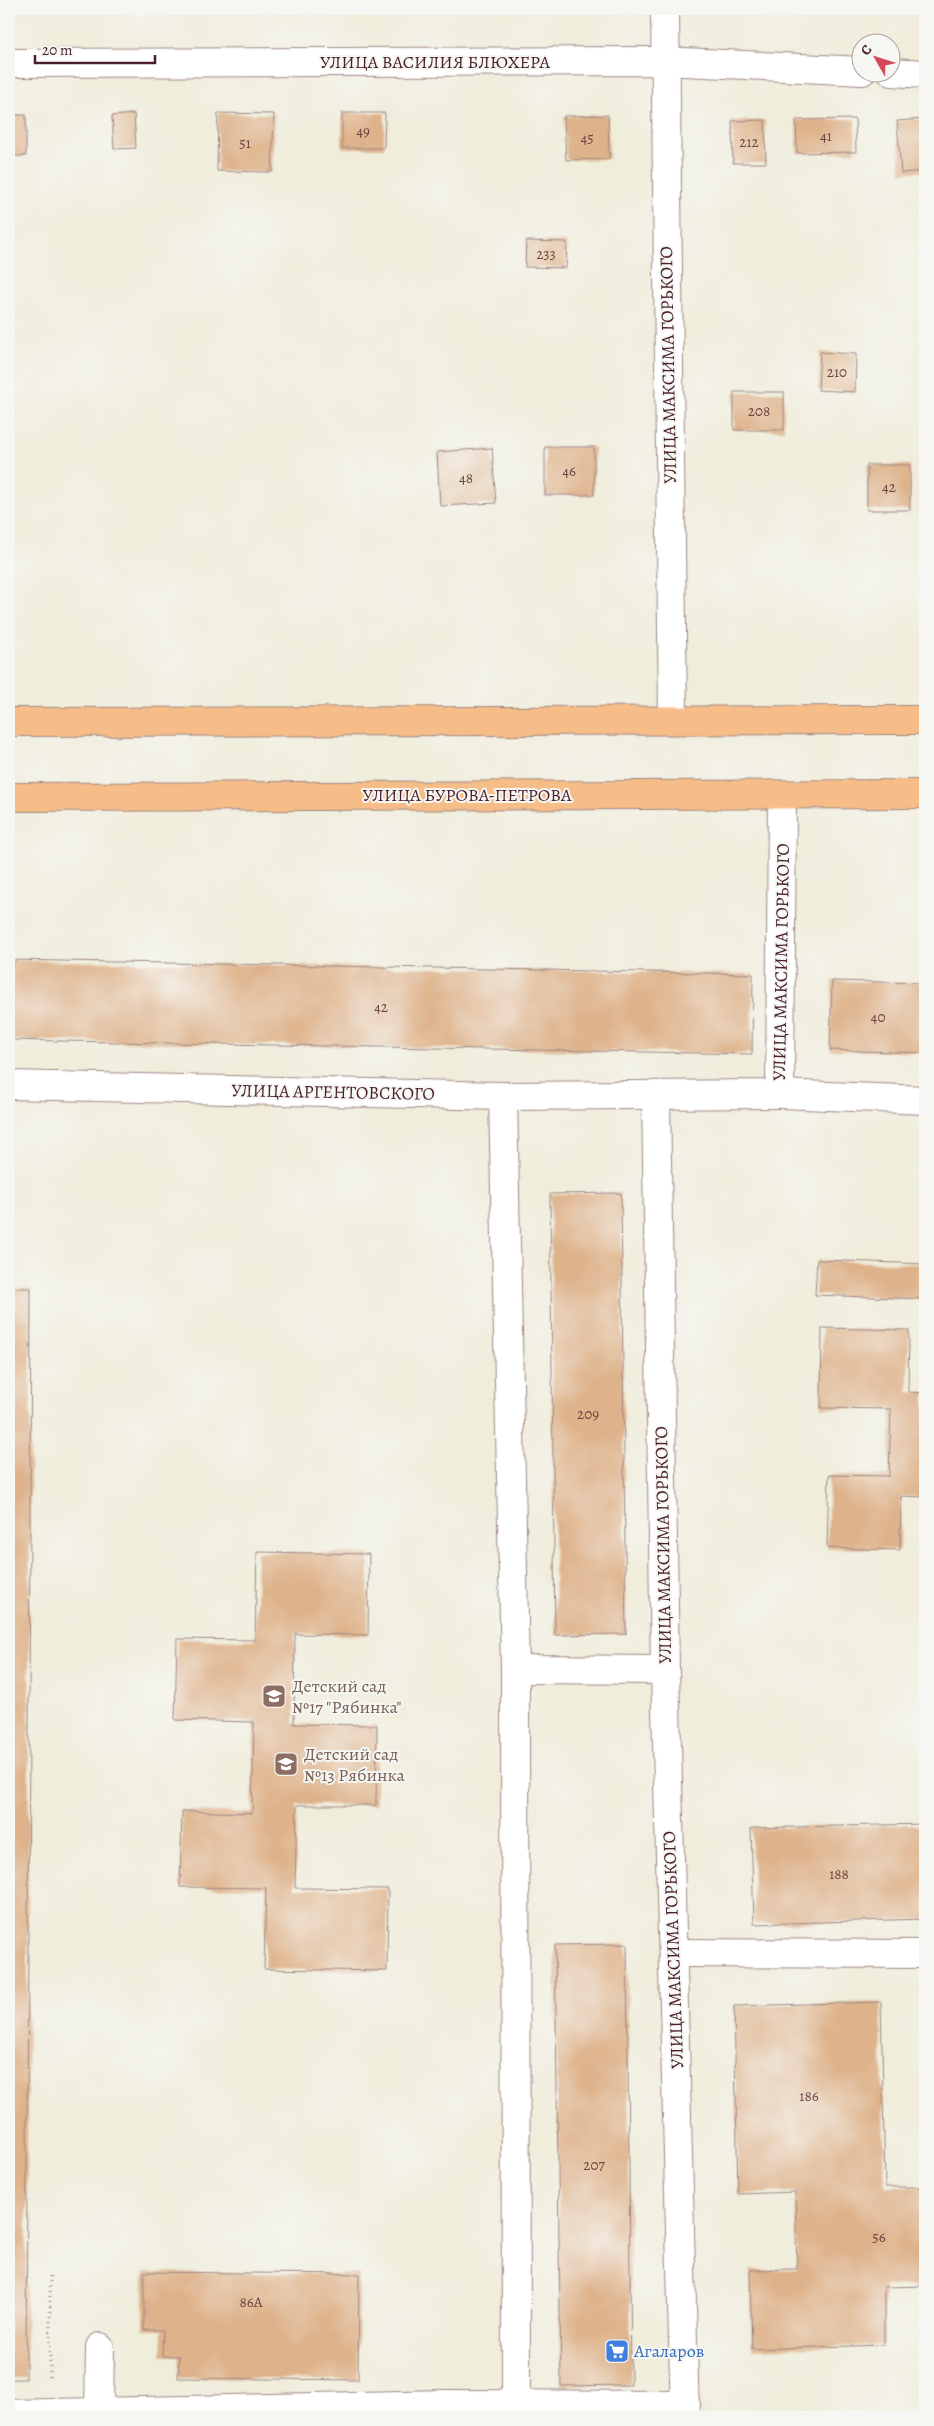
<svg xmlns="http://www.w3.org/2000/svg" width="934" height="2426" font-family="Alegreya,serif">
<style>
.building{fill:#deb28a}
.lines{fill:none;stroke-linecap:round;stroke-linejoin:round}
.minor-casing{stroke:#9d8683;stroke-width:30}
.major-casing{stroke:#9d8683;stroke-width:30}
.path{stroke:#9d8683;stroke-width:3;stroke-dasharray:1 4;stroke-linecap:butt}
.minor{stroke:#fff;stroke-width:28}
.major{stroke:#f7bd88;stroke-width:28}
.labels{text-anchor:middle;dominant-baseline:central;stroke-width:4;stroke-linejoin:round;paint-order:stroke}
.number-label{font-size:15px;fill:#6f4443}
.street-label{font-size:18px;fill:#4a1f2b;stroke:#f6f6f2}
.education-label{font-size:18px;fill:#785e54;stroke:#f6f6f2;text-anchor:start}
.shop-label{font-size:18px;fill:#366cbe;stroke:#f6f6f2;text-anchor:start}
</style>
<rect width="100%" height="100%" fill="#f6f6f2"/>
<filter id="ink" filterUnits="userSpaceOnUse"><feTurbulence type="fractalNoise" baseFrequency=".02" numOctaves="2"/><feDisplacementMap in="SourceGraphic" scale="10" xChannelSelector="R" yChannelSelector="G"/><feConvolveMatrix kernelMatrix="1 2 1 2 8 2 1 2 1" color-interpolation-filters="sRGB"/></filter>
<filter id="wash" filterUnits="userSpaceOnUse"><feTurbulence type="fractalNoise" baseFrequency=".0096" numOctaves="4" result="noise"/><feDisplacementMap in="SourceGraphic" scale="20" xChannelSelector="R" yChannelSelector="G"/><feGaussianBlur stdDeviation="1.12" result="paint"/><feColorMatrix in="noise" values="0 0 0 0 0 0 0 0 0 0 0 0 0 0 0 0 0 1.4 0 .05"/><feComposite in="paint" operator="in"/></filter>
<g filter="url(#wash)">
<rect width="100%" height="100%" fill="#f0eddb"/>
<g id="blocks">
<g class="building">
<polygon points="218,113 274,114 272,172 217,171"/>
<polygon points="342,113 385,113 384,148 342,148"/>
<polygon points="134,114 136,148 114,149 112,116"/>
<rect x="9" y="115" width="17" height="41"/>
<polygon points="608,115 609,159 566,160 564,116"/>
<polygon points="855,119 856,152 797,153 796,120"/>
<polygon points="925,119 925,171 901,173 897,121"/>
<polygon points="765,120 766,163 733,163 732,121"/>
<polygon points="526,241 567,242 566,268 525,267"/>
<polygon points="820,352 856,354 855,392 818,390"/>
<rect x="734" y="392" width="50" height="38"/>
<rect x="545" y="447" width="49" height="48"/>
<polygon points="492,448 496,503 440,506 437,452"/>
<rect x="867" y="465" width="43" height="45"/>
<polygon points="9,960 753,974 752,1054 9,1040"/>
<polygon points="832,981 925,983 925,1053 830,1050"/>
<polygon points="621,1193 626,1634 555,1635 550,1194"/>
<polygon points="817,1260 925,1264 925,1299 815,1295"/>
<polygon points="9,1288 31,1288 26,2379 9,2379"/>
<polygon points="822,1328 909,1330 908,1392 925,1393 925,1497 901,1496 900,1550 827,1548 829,1475 889,1476 891,1409 821,1408"/>
<polygon points="257,1552 369,1554 368,1635 295,1634 294,1724 377,1725 376,1805 297,1805 295,1888 388,1889 387,1971 264,1969 266,1888 180,1887 182,1811 252,1813 254,1722 175,1720 177,1639 255,1640"/>
<polygon points="925,1824 925,1919 754,1924 751,1828"/>
<polygon points="627,1944 631,2385 561,2386 555,1945"/>
<polygon points="881,2002 885,2187 925,2187 925,2286 884,2287 884,2345 752,2349 750,2270 797,2269 795,2192 738,2194 734,2006"/>
<polygon points="144,2272 359,2274 358,2380 178,2378 179,2356 162,2356 163,2330 144,2330"/>
</g>
</g>
</g>
<g filter="url(#ink)">
<use href="#blocks" fill-opacity="0" stroke="#9d8683" stroke-width="1"/>
<g class="lines">
<g class="minor-casing">
<g id="minor">
<polyline points="665,9 673,720"/>
<polyline points="9,63 664,61 862,71"/>
<polyline points="892,72 925,74"/>
<polyline points="9,1085 503,1096 780,1094 782,795"/>
<polyline points="780,1094 925,1100"/>
<polyline points="503,1096 515,1669 516,2404"/>
<polyline points="656,1096 665,1670 685,2417"/>
<polyline points="515,1669 665,1670"/>
<polyline points="673,1953 925,1954"/>
<polyline points="99,2412 100,2347"/>
<polyline points="9,2414 445,2404 686,2405"/>
</g>
</g>
<g class="major-casing">
<g id="major">
<polyline points="9,722 925,720"/>
<polyline points="9,797 925,794"/>
</g>
</g>
<polyline class="path" points="50,2377 50,2273"/>
<use href="#minor" class="minor"/>
<use href="#major" class="major"/>
</g>
</g>
<defs>
<g id="school-square" transform="scale(1.25)"><rect x="-9" y="-9" width="18" height="18" rx="4" fill="#8d6e63" stroke="#f6f6f2"/><path d="M0-5L7-2L0 1L-7-2ZM-4 1L0 2.5L4 1V4Q0 6-4 4Z" fill="#fff"/></g>
<g id="supermarket-square" transform="scale(1.25)"><rect x="-9" y="-9" width="18" height="18" rx="4" fill="#3f7fe0" stroke="#f6f6f2"/><path d="M-6-5.5h2.5l.6 2H6L4.5 2H-2.5L-4.4-4H-6ZM-1.5 3.2a1.3 1.3 0 1 0 .1 0ZM3 3.2a1.3 1.3 0 1 0 .1 0Z" fill="#fff"/></g>
</defs>
<g fill-rule="evenodd">
<use href="#school-square" x="274" y="1696"/>
<use href="#school-square" x="286" y="1764"/>
<use href="#supermarket-square" x="617" y="2351"/>
</g>
<g class="labels">
<g class="number-label">
<text x="363" y="131">49</text>
<text x="826" y="136">41</text>
<text x="587" y="138">45</text>
<text x="749" y="142">212</text>
<text x="245" y="143">51</text>
<text x="546" y="254">233</text>
<text x="837" y="372">210</text>
<text x="759" y="411">208</text>
<text x="569" y="471">46</text>
<text x="466" y="478">48</text>
<text x="889" y="487">42</text>
<text x="381" y="1007">42</text>
<text x="878" y="1017">40</text>
<text x="588" y="1414">209</text>
<text x="839" y="1874">188</text>
<text x="809" y="2096">186</text>
<text x="594" y="2165">207</text>
<text x="879" y="2237">56</text>
<text x="251" y="2302">86А</text>
</g>
<g class="street-label">
<text x="435" y="62">УЛИЦА ВАСИЛИЯ БЛЮХЕРА</text>
<text transform="translate(668 365) rotate(-91)">УЛИЦА МАКСИМА ГОРЬКОГО</text>
<text x="467" y="795">УЛИЦА БУРОВА-ПЕТРОВА</text>
<text transform="translate(781 962) rotate(-89)">УЛИЦА МАКСИМА ГОРЬКОГО</text>
<text transform="translate(333 1092) rotate(1)">УЛИЦА АРГЕНТОВСКОГО</text>
<text transform="translate(663 1545) rotate(-91)">УЛИЦА МАКСИМА ГОРЬКОГО</text>
<text transform="translate(673 1950) rotate(-92)">УЛИЦА МАКСИМА ГОРЬКОГО</text>
</g>
<g class="education-label">
<text x="292" y="1686">Детский сад<tspan x="292" dy="21">№17 "Рябинка"</tspan></text>
<text x="304" y="1754">Детский сад<tspan x="304" dy="21">№13 Рябинка</tspan></text>
</g>
<g class="shop-label">
<text x="634" y="2351">Агаларов</text>
</g>
</g>
<rect width="934" height="2426" fill="none" stroke="#f6f6f2" stroke-width="30"/>
<g transform="translate(876 58) rotate(309)"><circle r="24" fill="#f6f6f2" stroke="#b1a0a2"/>
<path d="M0-4L9 19L0 12L-9 19Z" fill="#d1495b"/>
<text y="-8" font-size="14" font-weight="bold" text-anchor="middle" fill="#4a1f2b">С</text>
</g>
<path d="M35 55v8h120v-8" fill="none" stroke="#4a1f2b" stroke-width="2.5"/>
<text x="42" y="55" font-size="15" fill="#4a1f2b" stroke="#f6f6f2" stroke-width="4" paint-order="stroke">20 m</text>
</svg>
